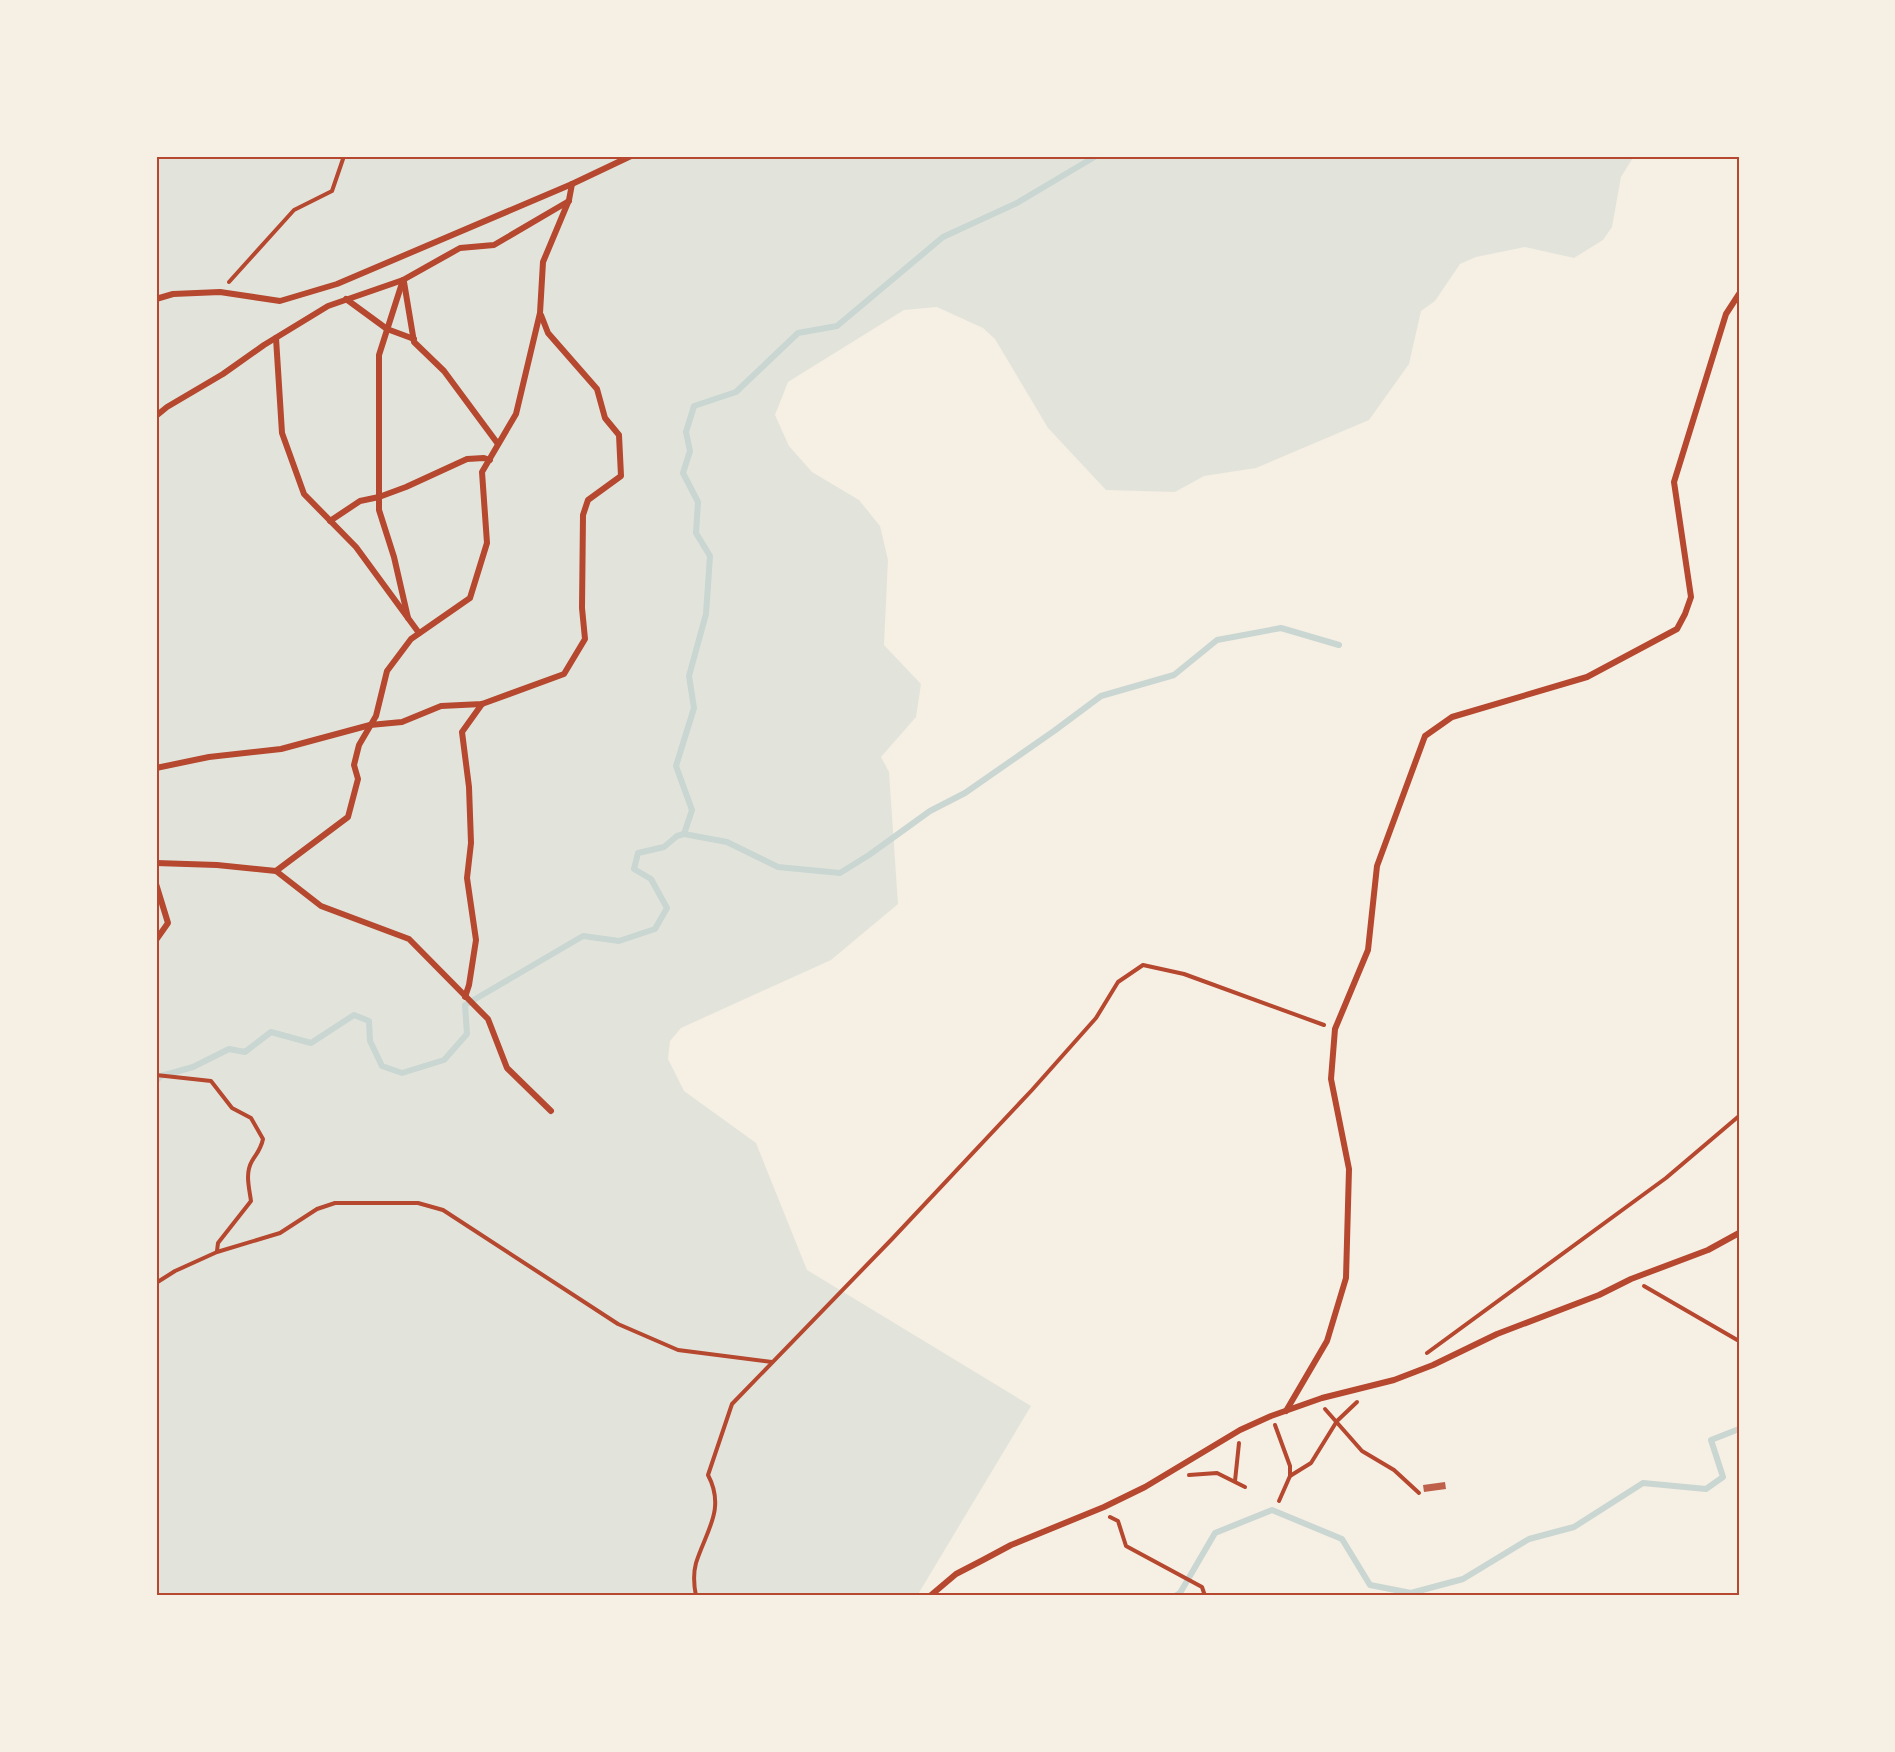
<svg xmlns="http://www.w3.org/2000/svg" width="1895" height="1752" font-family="'DejaVu Sans',sans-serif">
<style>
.green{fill:#e2e4dc}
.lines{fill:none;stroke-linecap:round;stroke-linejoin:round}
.stream{stroke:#c9d6d2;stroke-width:6}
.building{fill:#bf614a}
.path{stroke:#b5482f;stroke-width:4}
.minor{stroke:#b5482f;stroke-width:6}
.neatline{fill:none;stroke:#b5482f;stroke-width:2}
</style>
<rect width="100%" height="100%" fill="#f6efe4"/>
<polygon class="green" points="156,156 1634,156 1621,177 1612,227 1603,240 1574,258 1525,247 1476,257 1460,264 1435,301 1421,311 1409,364 1369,420 1256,468 1204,476 1175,492 1106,490 1048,428 995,339 983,328 937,307 904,310 788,382 775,415 789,446 812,472 859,500 880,526 888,560 884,645 921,684 916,717 881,757 889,772 898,904 831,960 681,1028 670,1041 668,1059 684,1091 756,1143 807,1270 1031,1406 917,1596 156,1596"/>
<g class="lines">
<g class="stream">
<polyline points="684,834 692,810 676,766 694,708 689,676 706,614 710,556 696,533 698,502 683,473 690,451 686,432 694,406 736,392 798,333 837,326 943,237 1017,203 1096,156"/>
<polyline points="156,1081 161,1076 193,1067 229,1049 245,1052 271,1032 311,1043 354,1015 369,1021 370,1041 382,1066 402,1073 444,1060 467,1034 465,1005 583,936 619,941 655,929 667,908 651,879 634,869 638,853 664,847 677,836 684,834 727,842 778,867 840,873 869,855 930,811 965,793 1054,731 1101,696 1174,675 1217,640 1281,628 1339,645"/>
<polyline points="1175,1596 1180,1593 1215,1533 1272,1510 1342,1539 1370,1585 1411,1593 1463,1579 1529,1539 1574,1527 1643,1483 1706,1489 1723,1477 1711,1440 1739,1429"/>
</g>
</g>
<polygon class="building" points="1445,1482 1446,1489 1424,1492 1423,1485"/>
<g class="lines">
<g class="path">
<polyline points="229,282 294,210 332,191 344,156"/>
<path d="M156,1075L211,1081L232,1108L251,1118L263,1139C261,1149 257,1153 252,1161C245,1173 249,1187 251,1201L218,1243L217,1251"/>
<polyline points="156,1283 175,1271 217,1252 280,1233 317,1209 335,1203 418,1203 443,1210 618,1324 678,1350 772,1362"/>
<polyline points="1644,1286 1739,1341"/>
<polyline points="1427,1353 1666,1178 1739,1116"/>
<polyline points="1325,1409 1362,1451 1394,1470 1419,1493"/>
<polyline points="1275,1425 1290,1466 1290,1476 1279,1501"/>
<polyline points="1189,1475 1217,1473 1245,1487"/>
<polyline points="1290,1476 1311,1463 1337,1421 1357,1402"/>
<polyline points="1235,1481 1239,1443"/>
<polyline points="1110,1517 1118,1521 1126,1546 1202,1587 1205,1596"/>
<path d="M696,1596C694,1586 693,1574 696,1563C706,1531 726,1509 708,1475L732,1404L892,1239L1032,1090L1096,1018L1118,982L1143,965L1184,974L1324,1025"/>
</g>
<g class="minor">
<polyline points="403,280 379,355 379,510 394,557 408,618"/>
<polyline points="404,282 414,342 444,371 498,444"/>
<polyline points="156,299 173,294 220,292 280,301 337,284 572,184 631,156"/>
<polyline points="346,299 387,329 414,339"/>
<polyline points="276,338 282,433 304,494 356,547 419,633"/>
<polyline points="156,416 167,407 223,374 264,345 328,306 403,280 460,248 494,245 569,201"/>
<polyline points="330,521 360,501 379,497 406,487 467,459 484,458 490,460"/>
<polyline points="156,768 209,757 281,749 370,725 402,722 441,706 482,704 564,674 585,639 582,608 583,515 588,500 621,476 619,435 605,418 597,389 548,333 541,315"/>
<polyline points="156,863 217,865 276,871"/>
<polyline points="156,884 168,923 156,940"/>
<polyline points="465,997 469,985 476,940 467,878 471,843 469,787 462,732 482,704"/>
<polyline points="551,1111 507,1068 488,1019 409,939 321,906 276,871 348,817 358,779 354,765 359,745 376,716 387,671 411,639 470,598 487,543 482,472 516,414 540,313 543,262 569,200 572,184"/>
<polyline points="1286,1411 1327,1341 1346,1278 1349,1169 1331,1079 1335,1029 1368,950 1377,866 1425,736 1452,717 1587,677 1677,629 1685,614 1691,597 1674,482 1726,314 1739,294"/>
<polyline points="930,1596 956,1574 983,1560 1011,1545 1104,1507 1145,1487 1240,1430 1271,1416 1322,1398 1394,1380 1433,1365 1497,1334 1599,1295 1631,1279 1708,1250 1739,1233"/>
</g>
</g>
<rect width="1895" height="1752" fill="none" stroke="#f6efe4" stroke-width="315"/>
<rect x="158" y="158" width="1580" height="1436" class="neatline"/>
</svg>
